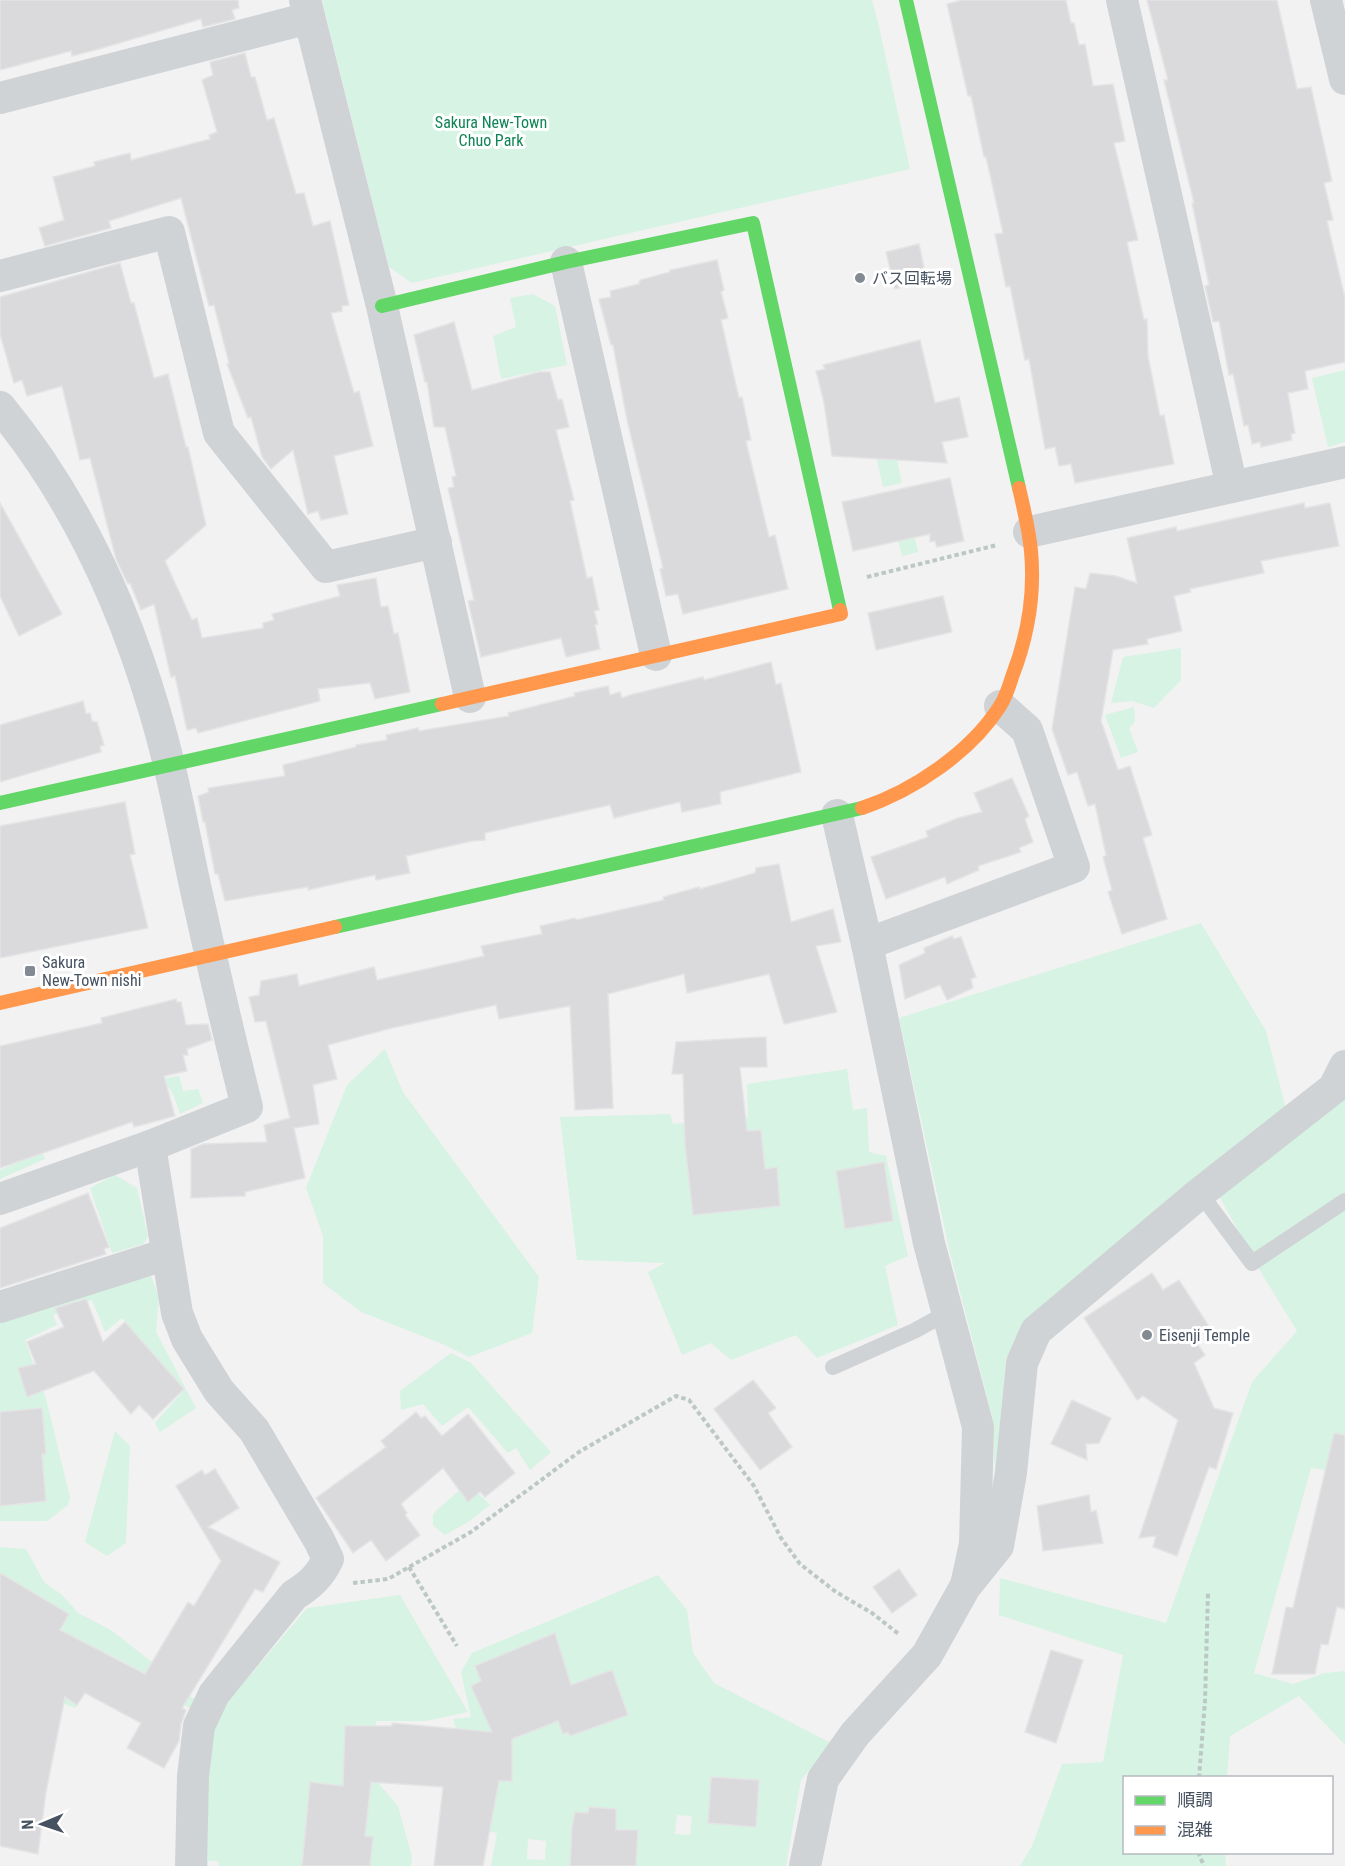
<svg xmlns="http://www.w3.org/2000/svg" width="1345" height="1866" font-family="'Roboto Condensed','Noto Sans JP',sans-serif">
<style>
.green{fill:#d6f3e4;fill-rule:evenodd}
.building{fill:#dadadd;stroke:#e4e4e5;stroke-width:1.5}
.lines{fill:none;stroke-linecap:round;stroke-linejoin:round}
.path{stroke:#bcc8c6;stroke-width:4;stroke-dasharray:4.5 3;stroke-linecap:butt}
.lane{stroke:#d0d3d6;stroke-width:16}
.street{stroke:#d0d3d6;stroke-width:32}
.fast{stroke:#63d668;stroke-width:14}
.slow{stroke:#ff974d;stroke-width:14}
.poi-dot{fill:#838a94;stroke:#fff;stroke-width:2}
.labels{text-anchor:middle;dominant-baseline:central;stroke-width:6;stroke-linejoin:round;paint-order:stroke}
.park-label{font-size:16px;fill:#108456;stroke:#fff}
.poi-label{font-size:16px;fill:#475261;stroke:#fff;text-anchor:start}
</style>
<rect width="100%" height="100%" fill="#f3f2f2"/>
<g class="green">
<polygon points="322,0 872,0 878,22 910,169 412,283 389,267"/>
<polygon points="533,294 555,306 567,365 501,379 493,336 516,327 510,298"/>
<polygon points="1345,370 1345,442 1328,447 1312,378"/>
<polygon points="888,419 902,483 883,487 869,424"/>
<polygon points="905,491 918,552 902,556 893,519"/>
<polygon points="1181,648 1181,680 1154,708 1132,701 1111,703 1123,657"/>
<polygon points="1134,707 1135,722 1129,728 1138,752 1121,758 1105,715"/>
<polygon points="1201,923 1266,1031 1286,1109 1035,1316 1006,1358 995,1480 993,1420 950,1253 899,1018"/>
<polygon points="385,1049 403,1092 539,1277 532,1333 469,1357 445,1345 361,1312 323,1283 323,1236 306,1188 347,1085"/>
<polygon points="847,1069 853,1110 867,1108 869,1152 886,1156 908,1256 885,1266 898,1325 817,1358 796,1335 731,1360 711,1343 682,1355 648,1272 665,1263 577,1260 560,1117 670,1114 673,1124 748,1117 747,1084"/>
<polygon points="164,1071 166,1078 179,1076 183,1091 198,1089 203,1103 180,1114 173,1094 169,1088 162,1090"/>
<polygon points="1345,1094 1345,1464 1341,1472 1311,1468 1254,1673 1293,1684 1325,1673 1345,1671 1345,1745 1299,1696 1230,1736 1227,1777 1124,1778 1124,1852 1225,1853 1226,1866 1020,1866 1032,1846 1062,1764 1103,1762 1123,1655 999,1615 1000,1578 1166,1623 1252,1382 1297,1331 1262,1274 1218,1194"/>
<polygon points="23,1107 45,1159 0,1179 0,1170 26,1159 8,1112"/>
<polygon points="115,1175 137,1188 148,1237 143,1244 112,1253 90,1188"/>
<polygon points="150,1273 159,1297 156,1332 196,1408 160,1432 155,1423 185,1389 122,1318 105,1332 92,1300 53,1315 57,1325 25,1340 46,1399 70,1497 68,1505 47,1521 0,1521 0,1506 42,1501 33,1409 0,1412 0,1319"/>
<polygon points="451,1353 471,1363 551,1452 530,1470 516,1448 508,1453 468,1407 442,1426 423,1404 401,1410 400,1391"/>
<polygon points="115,1431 130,1446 126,1543 107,1556 85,1542"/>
<polygon points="468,1483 490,1505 468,1522 445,1535 433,1525 433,1515 439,1508"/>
<polygon points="0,1547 26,1549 44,1582 62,1595 78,1613 111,1630 162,1670 158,1678 198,1701 196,1711 165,1696 167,1685 105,1652 76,1708 21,1688 0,1580"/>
<path d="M658,1575L687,1610L693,1653L714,1683L833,1744L801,1780L786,1866H636L637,1851L629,1830H616L615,1809L590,1807L588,1813H575L572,1827L570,1866H491L497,1833L465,1826L464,1753L453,1719L471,1717L461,1672L472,1653ZM511,1651L543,1727L511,1740L471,1686L481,1681L475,1666ZM612,1671L628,1715L570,1736L568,1732L563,1733L555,1712L554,1691ZM711,1777L759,1780L756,1826L708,1823ZM677,1815L692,1816L690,1835L675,1834ZM528,1839L546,1841L545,1860L527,1859Z"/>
<path d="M400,1595L468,1712L426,1721H376L377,1760L369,1772L398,1806L412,1857L411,1866H370L373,1837L365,1836L370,1795L365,1788L311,1782L302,1866H219L218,1861H208V1866H203L208,1729L230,1699L307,1608ZM345,1726H374L345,1743Z"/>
</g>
<g class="building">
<polygon points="0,0 238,0 239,8 232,10 235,19 203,27 201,19 99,49 72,56 71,51 0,70"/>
<polygon points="962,0 1066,0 1071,23 1074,23 1079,45 1085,44 1093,86 1113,84 1125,141 1114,143 1138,240 1127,242 1144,320 1147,319 1148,356 1160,416 1164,415 1174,464 1075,483 1071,464 1059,466 1055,447 1045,449 1029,359 1025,360 1010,286 1006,287 995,234 1003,233 986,157 984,157 971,96 968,96 947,4"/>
<polygon points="1147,0 1277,0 1297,89 1311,87 1332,181 1324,183 1333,220 1327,221 1345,298 1345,362 1305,371 1308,389 1288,393 1295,433 1291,434 1292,440 1261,447 1260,442 1252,444 1248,425 1244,426 1233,374 1229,375 1219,321 1213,322 1205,286 1209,285 1192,203 1194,203 1164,80 1168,80"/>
<polygon points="245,53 251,77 255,77 267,120 274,118 296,194 304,193 313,226 330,221 349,305 342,306 342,311 331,313 354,393 359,391 373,446 334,456 348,514 321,520 318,511 308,514 293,450 271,469 262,457 251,417 248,418 227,364 229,363 214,305 209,306 181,198 109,221 111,228 45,246 39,228 64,220 53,177 95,166 94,162 130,153 131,160 210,139 209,135 217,132 202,80 213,75 210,62"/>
<polygon points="919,244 927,281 895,289 886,252"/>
<polygon points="717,260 724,290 721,292 728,318 721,320 739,398 742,397 751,440 746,441 769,537 775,535 788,589 683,614 678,594 666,596 660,569 663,568 627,420 613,345 611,345 599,299 611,297 610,291 639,284 640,280 670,272 670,270"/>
<polygon points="120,263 131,303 134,303 154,378 168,374 186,447 188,447 206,525 165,561 192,620 197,618 202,638 263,628 263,623 274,620 272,614 340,596 337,585 376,578 381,607 388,606 394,634 398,633 410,692 375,699 370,683 318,689 320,701 198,733 196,728 187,730 175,676 171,677 154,604 141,610 130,583 128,584 116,559 90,458 80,460 62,386 27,396 22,380 14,383 0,334 0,297"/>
<polygon points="454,322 472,390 539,372 550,372 558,400 562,399 569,427 556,430 574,500 570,501 587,578 592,577 599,610 594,611 598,624 595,625 600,649 566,657 561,638 481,657 468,601 474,600 448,488 454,487 452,477 456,476 445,427 434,427 427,382 425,382 414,335"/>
<polygon points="920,340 935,403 959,397 968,437 942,442 947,463 832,456 824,403 816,371 825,369 823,365"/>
<polygon points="950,478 964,541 937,547 935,541 930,542 930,534 853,551 842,502"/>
<polygon points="0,503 62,614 19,636 0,596"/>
<polygon points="1304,503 1305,508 1330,503 1339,546 1261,561 1264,573 1190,589 1191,592 1174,596 1182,631 1147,639 1148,644 1113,650 1101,721 1118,770 1130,766 1152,835 1143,838 1167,919 1122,934 1108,892 1112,890 1103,857 1106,855 1095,804 1088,806 1077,772 1068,775 1052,729 1075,587 1086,589 1090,573 1116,576 1137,583 1127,538 1176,527 1177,531"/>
<polygon points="943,596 952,632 876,650 868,613"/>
<polygon points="771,662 776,685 781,683 801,772 720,792 721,804 682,812 680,802 614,818 610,805 485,833 485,840 472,841 406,856 410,873 376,880 375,875 308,890 308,887 225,901 218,874 215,874 205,822 203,822 198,796 209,792 208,788 285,776 283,765 356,747 356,745 387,740 386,735 418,728 419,731 509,716 508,713 575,696 574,693 608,686 610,695 620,692 622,698 630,695 703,677 704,680"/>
<polygon points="83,701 86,714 90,713 92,721 97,722 104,745 100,746 101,752 0,782 0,725"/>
<polygon points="1012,778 1029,816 1025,819 1033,842 1019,848 1021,852 978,866 979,870 947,884 945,877 886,899 871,857 928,837 926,831 958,818 982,812 974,793"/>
<polygon points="125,802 135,854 130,855 148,928 0,958 0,826"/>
<polygon points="779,864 791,922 833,909 841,942 816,946 837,1012 784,1024 769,974 687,993 684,974 608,994 613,1108 575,1110 570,1006 499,1019 496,1005 388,1029 328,1045 337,1079 313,1085 319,1124 294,1128 305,1178 245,1192 245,1196 191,1198 191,1149 203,1144 267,1142 264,1125 290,1118 266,1021 255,1022 249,997 259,995 261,981 297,974 299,986 374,967 377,980 484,956 481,946 542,934 540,926 575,918 576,920 664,900 663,897 699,887 700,889 755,873 756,868"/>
<polygon points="952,936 954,939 961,937 976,977 971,979 973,988 947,1000 940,985 905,999 899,965 925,953 924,948"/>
<polygon points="176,999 177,1002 181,1002 186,1025 208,1024 212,1040 187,1049 188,1055 183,1055 187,1071 164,1076 175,1116 134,1127 132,1122 0,1168 0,1046 102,1023 101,1018"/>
<polygon points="766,1037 767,1067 740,1067 747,1131 761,1130 765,1169 777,1167 780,1206 693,1215 685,1145 683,1074 672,1074 676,1042"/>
<polygon points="884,1162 893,1221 845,1229 836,1171"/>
<polygon points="88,1193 109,1247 104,1249 106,1254 0,1288 0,1228"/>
<polygon points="1152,1273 1163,1290 1179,1280 1210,1328 1194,1339 1205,1355 1194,1363 1214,1408 1233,1413 1216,1469 1209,1467 1177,1556 1153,1547 1156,1536 1139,1538 1178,1420 1143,1396 1137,1400 1084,1318"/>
<polygon points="86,1299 103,1342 125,1322 184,1389 153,1419 139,1405 131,1414 94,1371 27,1397 18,1368 36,1364 27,1342 64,1327 55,1308"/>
<polygon points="753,1380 776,1408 768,1413 792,1447 760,1470 714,1409"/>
<polygon points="1072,1400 1111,1418 1099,1443 1086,1444 1087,1460 1051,1444"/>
<polygon points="42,1408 46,1454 42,1454 46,1501 0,1506 0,1412"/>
<polygon points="416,1412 421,1418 425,1416 442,1436 468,1414 515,1473 485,1497 480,1492 468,1502 443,1468 401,1504 407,1513 405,1515 420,1535 386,1561 371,1540 353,1553 316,1498 386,1447 381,1441"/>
<polygon points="1334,1433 1345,1435 1345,1609 1337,1607 1328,1645 1321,1644 1315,1674 1272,1674 1286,1607 1293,1608"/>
<polygon points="215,1469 239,1508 208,1527 280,1562 263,1592 255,1589 182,1708 186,1710 181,1724 179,1741 164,1768 127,1748 141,1723 85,1693 77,1705 65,1697 46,1792 38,1854 0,1846 0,1573 69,1614 60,1630 145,1674 188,1602 194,1606 221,1561 176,1486 202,1470 205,1475"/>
<polygon points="1089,1495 1091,1512 1096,1510 1103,1543 1043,1551 1037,1506"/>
<polygon points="899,1569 917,1595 892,1613 873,1587"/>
<polygon points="555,1633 571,1685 612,1670 628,1715 570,1736 568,1732 563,1734 558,1721 512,1739 512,1781 499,1781 483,1866 434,1866 443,1787 371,1782 365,1836 373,1837 370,1866 302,1866 310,1782 343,1786 345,1726 392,1726 392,1723 492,1732 471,1686 481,1681 475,1666"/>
<polygon points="1051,1650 1083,1660 1056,1743 1025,1732"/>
<polygon points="711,1777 759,1780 756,1827 708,1823"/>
<polygon points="589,1807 616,1809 616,1830 638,1830 636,1866 570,1866 572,1827 575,1812 588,1813"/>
</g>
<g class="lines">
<g class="path">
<polyline points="867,577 997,545"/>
<polyline points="409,1567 457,1646"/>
<polyline points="353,1583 388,1579 471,1532 579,1452 676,1396 689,1400 754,1486 781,1538 800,1564 836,1592 872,1613 900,1635"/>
<polyline points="1199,1778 1205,1701 1208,1592"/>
<polyline points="1198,1852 1204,1866"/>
</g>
<g class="lane">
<polyline points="1200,1193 1252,1263 1345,1201"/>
<polyline points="833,1367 914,1331 947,1313"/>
</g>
<g class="street">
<polyline points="305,0 382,306 470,697"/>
<polyline points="1122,0 1232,487"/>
<polyline points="1326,0 1345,79"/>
<polyline points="0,98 309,18"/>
<polyline points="566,262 656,655"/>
<polyline points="0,276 169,232 219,433 326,567 436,542"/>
<path d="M0,407C72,494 122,601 154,709C172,768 183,830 196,890C212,963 229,1035 247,1107L150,1146L0,1199"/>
<polyline points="1029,532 1345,462"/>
<polyline points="837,815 867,944 929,1243 978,1427 975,1544 967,1581"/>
<polyline points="867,944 1074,867 1027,730 1000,706"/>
<path d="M150,1146L177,1313L187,1339L219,1391L254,1430L319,1540L328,1559C320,1576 310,1585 294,1595L214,1694L199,1726L193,1776L191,1866"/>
<polyline points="0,1307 167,1254"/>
<polyline points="805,1866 823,1779 855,1734 927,1655 965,1587 998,1546 1011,1473 1022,1363 1036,1331 1200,1193 1334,1088 1345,1066"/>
</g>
<g class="fast">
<polyline points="906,0 1019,488"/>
<polyline points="382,306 566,262 753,223 840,610"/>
<polyline points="0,803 442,704"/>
<polyline points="335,927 862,808"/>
</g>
<g class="slow">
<polyline points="442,704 841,614 840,610"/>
<path d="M862,808C913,791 971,752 1000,706C1006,697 1009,687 1012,677C1028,636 1035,594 1031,551C1029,530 1024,509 1019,488"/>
<polyline points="0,1003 335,927"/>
</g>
</g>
<g class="poi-dot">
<circle cx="860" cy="278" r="6"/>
<rect x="24" y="965" width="12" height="12" rx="3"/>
<circle cx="1147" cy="1335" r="6"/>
</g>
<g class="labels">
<g class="park-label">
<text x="491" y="122">Sakura New-Town<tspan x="491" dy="18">Chuo Park</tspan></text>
</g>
<g class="poi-label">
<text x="872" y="278">バス回転場</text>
<text x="42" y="962">Sakura<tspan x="42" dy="18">New-Town nishi</tspan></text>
<text x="1159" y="1335">Eisenji Temple</text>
</g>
</g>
<rect x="1123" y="1776" width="210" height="78" fill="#ffffff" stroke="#b5bac0" stroke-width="1.5"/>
<rect x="1135" y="1796" width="30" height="9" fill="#63d668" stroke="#b5bac0" stroke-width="1.5"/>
<text x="1177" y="1806" font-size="18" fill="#475261">順調</text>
<rect x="1135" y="1826" width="30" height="9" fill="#ff974d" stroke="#b5bac0" stroke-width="1.5"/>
<text x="1177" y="1836" font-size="18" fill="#475261">混雑</text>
<g transform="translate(42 1824) rotate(268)" stroke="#ffffff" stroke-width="4.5" paint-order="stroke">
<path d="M0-4.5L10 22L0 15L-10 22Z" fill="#475261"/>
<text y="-9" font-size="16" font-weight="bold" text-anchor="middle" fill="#475261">N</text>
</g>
</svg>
